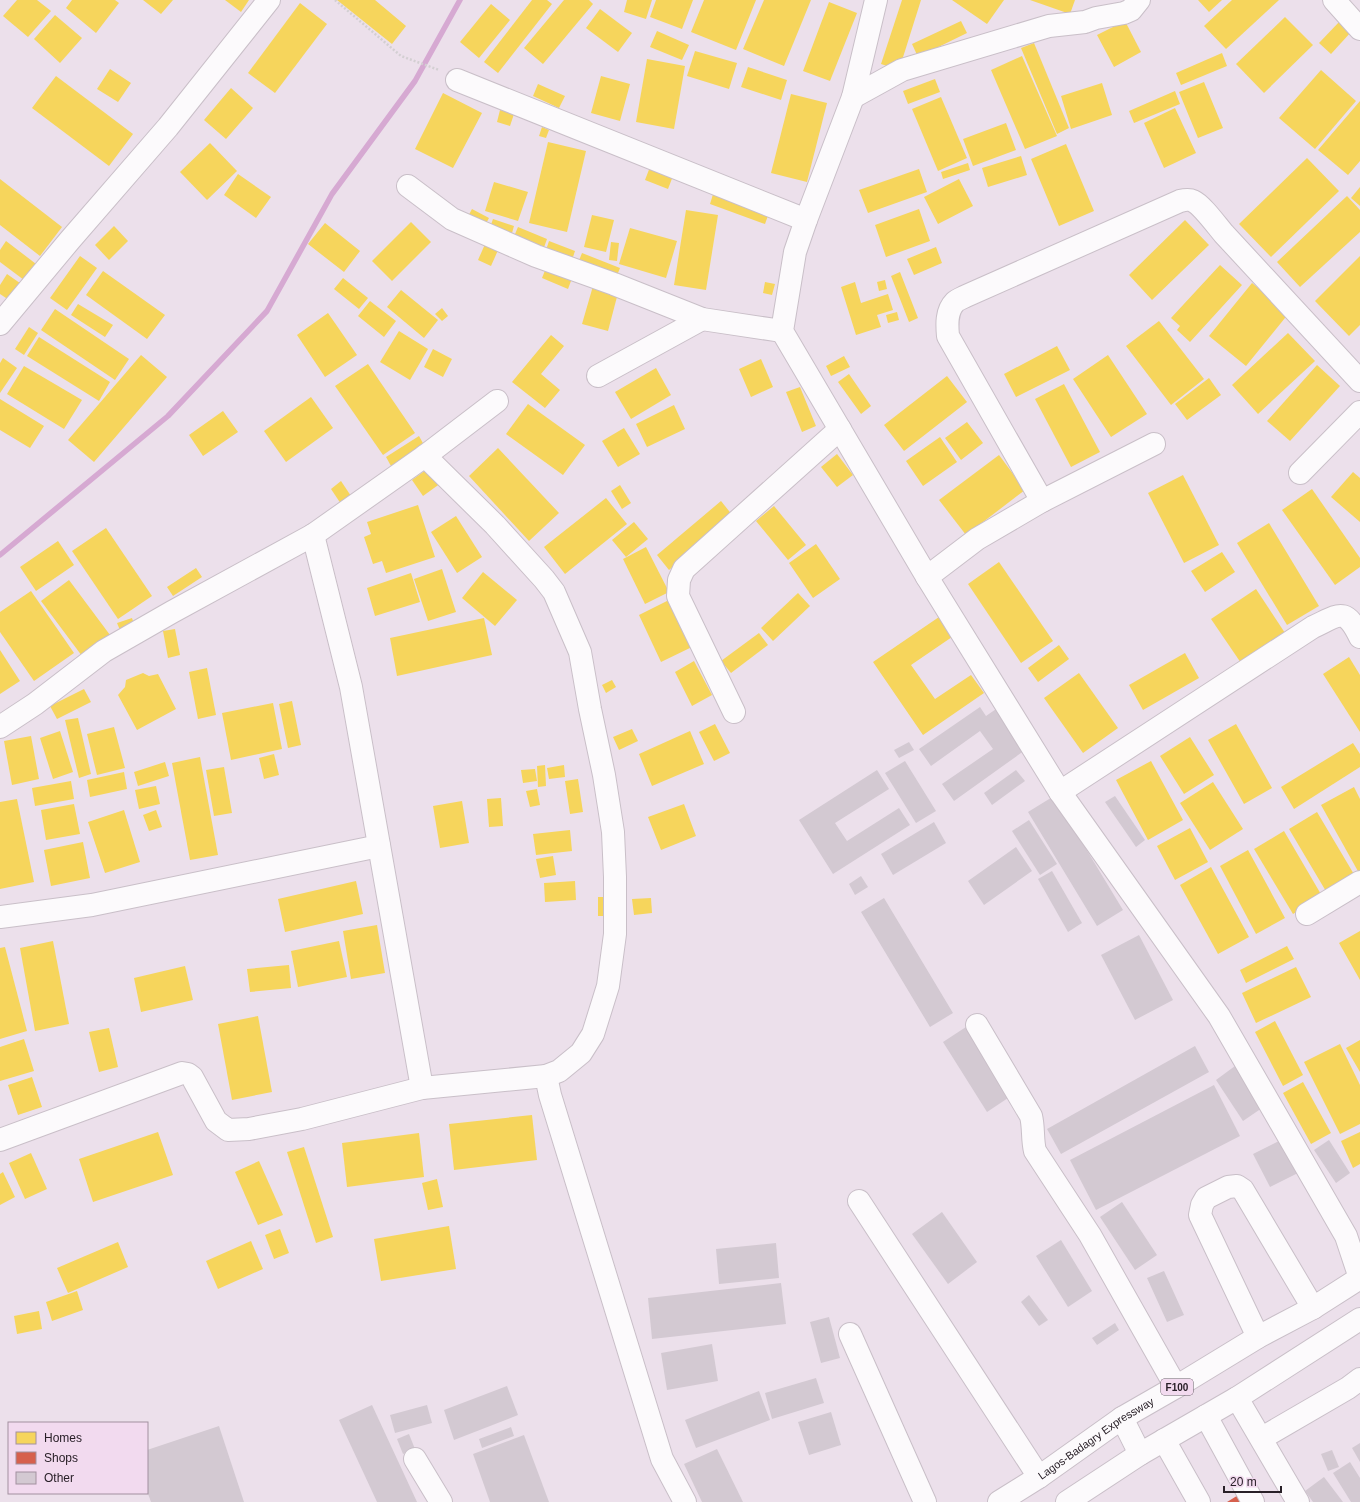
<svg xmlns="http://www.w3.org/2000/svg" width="1360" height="1502" font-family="Arial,sans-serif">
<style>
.homes{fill:#f6d55c}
.shops{fill:#d6604d}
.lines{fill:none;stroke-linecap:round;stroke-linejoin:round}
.stream{stroke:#d6a9d2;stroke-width:5.5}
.building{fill:#d3c9d2}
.minor-casing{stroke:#c9bfc8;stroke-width:24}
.highway-casing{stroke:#c9bfc8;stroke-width:24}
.path{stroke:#d3cfd2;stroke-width:2.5;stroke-dasharray:2 2;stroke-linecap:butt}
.minor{stroke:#fcfafc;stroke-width:22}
.highway{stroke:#fcfafc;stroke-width:22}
.labels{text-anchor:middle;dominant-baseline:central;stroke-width:4;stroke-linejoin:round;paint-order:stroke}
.shield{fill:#f2daef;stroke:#655864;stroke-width:1}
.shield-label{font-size:10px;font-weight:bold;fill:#292028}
.street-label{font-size:11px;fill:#292028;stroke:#f2daef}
</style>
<rect width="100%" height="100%" fill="#ece0eb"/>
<g class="homes">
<polygon points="17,0 37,0 51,11 28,37 3,16"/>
<polygon points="72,0 115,0 119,3 96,33 66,8"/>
<polygon points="143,0 173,0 161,14"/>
<polygon points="225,0 249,0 241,12"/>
<polygon points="337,0 375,0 406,26 392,44"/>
<polygon points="532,0 547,0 552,4 498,73 484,62"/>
<polygon points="564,0 589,0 593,4 543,64 524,48"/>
<polygon points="627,0 652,0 646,19 624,12"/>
<polygon points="656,0 693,0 682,29 650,17"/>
<polygon points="704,0 756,0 736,50 691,32"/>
<polygon points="764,0 811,0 784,66 743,49"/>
<polygon points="902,0 921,0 899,70 881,64"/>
<polygon points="952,0 1004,0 987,24"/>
<polygon points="1030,0 1075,0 1070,14"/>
<polygon points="1198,0 1222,0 1209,12"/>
<polygon points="1232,0 1279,0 1226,49 1204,26"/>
<polygon points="829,2 857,13 830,81 803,71"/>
<polygon points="300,3 327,24 275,93 248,73"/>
<polygon points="491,4 510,20 479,58 460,42"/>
<polygon points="600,9 632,33 618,52 586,28"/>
<polygon points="55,15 82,38 60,63 34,39"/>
<polygon points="1285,17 1313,45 1264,93 1236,64"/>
<polygon points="961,21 967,33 918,57 912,44"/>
<polygon points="1125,21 1141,52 1114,67 1097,35"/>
<polygon points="1340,21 1351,32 1331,54 1319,43"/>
<polygon points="657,31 689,45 682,60 650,47"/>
<polygon points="1034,43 1069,128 1057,134 1021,48"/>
<polygon points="695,51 737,63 729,89 687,76"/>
<polygon points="1222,53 1227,66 1181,85 1176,73"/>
<polygon points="1022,56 1057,136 1025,149 991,70"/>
<polygon points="647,59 685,66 674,129 636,122"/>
<polygon points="748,67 787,80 781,100 741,87"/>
<polygon points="110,69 131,83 118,102 97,89"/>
<polygon points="1321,70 1356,101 1315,149 1279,118"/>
<polygon points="56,76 133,134 109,166 32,108"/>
<polygon points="601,76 630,84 620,121 591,113"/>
<polygon points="935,79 940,92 908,104 903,91"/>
<polygon points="1204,82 1223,128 1198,138 1179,92"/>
<polygon points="1102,83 1112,115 1071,129 1061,96"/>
<polygon points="538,84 565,96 559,108 533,96"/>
<polygon points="231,88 253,108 226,139 204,120"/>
<polygon points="1175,91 1180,104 1134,123 1129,111"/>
<polygon points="443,93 482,113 453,168 415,149"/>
<polygon points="791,94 827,103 807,182 771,173"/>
<polygon points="941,97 967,158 938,171 912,109"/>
<polygon points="1360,101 1360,161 1348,175 1318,150"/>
<polygon points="1175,108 1196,153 1164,168 1144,123"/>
<polygon points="500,110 514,114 510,126 497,122"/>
<polygon points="1006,123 1016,150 973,166 963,139"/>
<polygon points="542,127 549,130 546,138 539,136"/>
<polygon points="548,142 586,151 567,232 529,223"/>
<polygon points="210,143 237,171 207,200 180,172"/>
<polygon points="1066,144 1094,211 1059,226 1031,159"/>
<polygon points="1021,156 1027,175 988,187 982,168"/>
<polygon points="1307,158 1339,191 1271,257 1239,224"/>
<polygon points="968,163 970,170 943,179 941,172"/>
<polygon points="650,167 673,176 668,189 645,180"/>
<polygon points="919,169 927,192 868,213 859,190"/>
<polygon points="238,174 271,197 256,218 224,195"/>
<polygon points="0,179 62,227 40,256 0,225"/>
<polygon points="959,179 973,206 938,224 924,197"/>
<polygon points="494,182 528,192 518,221 485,211"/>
<polygon points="1360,187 1360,206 1351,198"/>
<polygon points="714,191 770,210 765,224 710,204"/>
<polygon points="1347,196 1360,210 1360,232 1300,287 1277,262"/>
<polygon points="472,209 489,218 482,231 465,222"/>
<polygon points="919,209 930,241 886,257 875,225"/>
<polygon points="686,210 718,215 706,290 674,285"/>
<polygon points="592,215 614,220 606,252 584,247"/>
<polygon points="493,219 514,226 510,240 488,233"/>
<polygon points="1185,220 1209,245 1152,300 1129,275"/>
<polygon points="411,222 431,242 392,281 372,261"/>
<polygon points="325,223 360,251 344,272 308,244"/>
<polygon points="114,226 128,241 109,260 95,245"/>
<polygon points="518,227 547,239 542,253 512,241"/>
<polygon points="630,228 677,241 666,278 619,264"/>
<polygon points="6,241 40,267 28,283 0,262 0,250"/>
<polygon points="549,241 575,251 571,263 545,253"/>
<polygon points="486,242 499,248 491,266 478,260"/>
<polygon points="611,242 619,243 617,261 609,260"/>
<polygon points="936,247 942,263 914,275 907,259"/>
<polygon points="582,253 620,268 616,278 578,263"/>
<polygon points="80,256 97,268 67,310 50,298"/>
<polygon points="1360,256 1360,325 1349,336 1315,301"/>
<polygon points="548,263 574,273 568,289 542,278"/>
<polygon points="1220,265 1242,285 1190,342 1177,330 1180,326 1171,318"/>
<polygon points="103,271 165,315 147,339 86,295"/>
<polygon points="900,272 918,318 909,322 891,276"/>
<polygon points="7,274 27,288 15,304 0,294 0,285"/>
<polygon points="343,278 368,298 359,309 334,289"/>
<polygon points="885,280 887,289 879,291 877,282"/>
<polygon points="765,282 775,284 772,295 763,293"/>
<polygon points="855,282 861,303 888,294 893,310 877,315 881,327 856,335 841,287"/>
<polygon points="1252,283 1289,313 1246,366 1209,336"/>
<polygon points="593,286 618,293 608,331 582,324"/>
<polygon points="401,290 438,320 424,338 387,307"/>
<polygon points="370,301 396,321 384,337 358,316"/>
<polygon points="78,304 113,325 105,337 71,315"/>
<polygon points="442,308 448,316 442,321 435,314"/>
<polygon points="55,309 129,359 115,380 41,330"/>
<polygon points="897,312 899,320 888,323 886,315"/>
<polygon points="328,313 357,355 325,377 297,335"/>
<polygon points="1159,321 1204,379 1171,405 1126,346"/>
<polygon points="29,327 38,333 24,355 15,349"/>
<polygon points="399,331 428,349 410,380 380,362"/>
<polygon points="1288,333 1315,361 1258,414 1232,385"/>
<polygon points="551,335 564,346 541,374 560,390 545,408 512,382"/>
<polygon points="39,337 110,382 99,401 27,356"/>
<polygon points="1057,346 1070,370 1016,397 1004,374"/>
<polygon points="433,349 452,359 443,377 424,367"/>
<polygon points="141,355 167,377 94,462 68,440"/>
<polygon points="1108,355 1147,414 1111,437 1073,379"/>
<polygon points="844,356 850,367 831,376 826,366"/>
<polygon points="3,358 17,368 0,393 0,363"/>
<polygon points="761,359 773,387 751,397 739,369"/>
<polygon points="368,364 415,433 383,455 335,386"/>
<polygon points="1317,365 1340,386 1290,441 1267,421"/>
<polygon points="24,366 82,400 64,429 7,394"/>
<polygon points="656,368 671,395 631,419 615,392"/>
<polygon points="849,374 871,406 861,414 838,382"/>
<polygon points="947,376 967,402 904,451 884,425"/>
<polygon points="1209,378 1221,395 1187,420 1175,404"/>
<polygon points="1064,384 1100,452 1071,467 1035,399"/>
<polygon points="800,387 816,426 802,432 786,392"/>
<polygon points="311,397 333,428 286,462 264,431"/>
<polygon points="0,399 44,426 30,448 0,430"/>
<polygon points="528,404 585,445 563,475 506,434"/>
<polygon points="674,405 685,429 647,447 636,424"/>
<polygon points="223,411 238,432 203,456 189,435"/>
<polygon points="967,422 983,443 961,460 945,438"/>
<polygon points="624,428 640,454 618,467 602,441"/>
<polygon points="419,436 424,445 391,466 386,457"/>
<polygon points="940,437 957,462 923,486 906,461"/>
<polygon points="498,448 559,513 529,541 469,476"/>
<polygon points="837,454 853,475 837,487 821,467"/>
<polygon points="999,455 1025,490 966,535 939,500"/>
<polygon points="430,467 441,483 423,496 412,480"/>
<polygon points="1353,472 1360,478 1360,522 1331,497"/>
<polygon points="1183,475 1219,545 1184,563 1148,493"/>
<polygon points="341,481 351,496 341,504 331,489"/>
<polygon points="620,485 631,503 622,509 611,491"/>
<polygon points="1312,489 1360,558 1360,567 1335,585 1282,510"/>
<polygon points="606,498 627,524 565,574 544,547"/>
<polygon points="721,501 733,516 669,570 657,555"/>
<polygon points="418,505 435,557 386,573 382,561 373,564 364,537 371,534 367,522"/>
<polygon points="774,506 806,545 788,560 756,521"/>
<polygon points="456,516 482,557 457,573 431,532"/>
<polygon points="634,522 648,539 626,557 612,540"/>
<polygon points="1269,523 1319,606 1287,625 1237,543"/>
<polygon points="106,528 152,596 118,619 72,551"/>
<polygon points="58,541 74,565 36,591 20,567"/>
<polygon points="816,544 840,579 813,598 789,563"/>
<polygon points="646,547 669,592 645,604 623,559"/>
<polygon points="1222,552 1235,572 1205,592 1191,571"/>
<polygon points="999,562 1053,641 1021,663 968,584"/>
<polygon points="196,568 202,577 173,596 167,587"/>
<polygon points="442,569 456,612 428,621 414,579"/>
<polygon points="483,572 517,600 495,626 462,598"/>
<polygon points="411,573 420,602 375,616 367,588"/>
<polygon points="69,580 110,635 82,656 41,601"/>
<polygon points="1256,589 1285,633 1241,663 1211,619"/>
<polygon points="31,591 74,653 34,681 0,632 0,612"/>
<polygon points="798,593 810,606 773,641 761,628"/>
<polygon points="671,599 694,646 661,662 639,615"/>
<polygon points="939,617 952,637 911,665 935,699 971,675 984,693 923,735 873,662"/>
<polygon points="132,618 136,630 122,635 117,623"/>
<polygon points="484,618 492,655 397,676 390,638"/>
<polygon points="175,629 180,655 168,658 163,631"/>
<polygon points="759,633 768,645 731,673 721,661"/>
<polygon points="1059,645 1069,659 1038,682 1028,668"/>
<polygon points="0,650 20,681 0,694"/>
<polygon points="1185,653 1199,678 1143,710 1129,685"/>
<polygon points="1349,657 1360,675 1360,732 1323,674"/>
<polygon points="694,661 712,695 692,706 675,672"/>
<polygon points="207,668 216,715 198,719 189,672"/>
<polygon points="143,673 149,676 158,674 176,709 137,730 118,695 125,687 126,680"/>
<polygon points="1079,673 1118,728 1083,753 1044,698"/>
<polygon points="612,680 616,687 606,693 602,685"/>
<polygon points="84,689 91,702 57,719 50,706"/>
<polygon points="292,701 301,745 288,748 279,704"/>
<polygon points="273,703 282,749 231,760 222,713"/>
<polygon points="78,718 91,774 79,778 65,720"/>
<polygon points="715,724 730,753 714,761 699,732"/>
<polygon points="1236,724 1272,788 1244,804 1208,740"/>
<polygon points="114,727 125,768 97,775 87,734"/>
<polygon points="632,729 638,741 619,750 613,737"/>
<polygon points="60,731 73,772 53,779 40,738"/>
<polygon points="690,731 704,764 652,786 639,754"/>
<polygon points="31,736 39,779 12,785 4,741"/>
<polygon points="1190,737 1214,775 1184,794 1160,756"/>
<polygon points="1353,743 1360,754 1360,767 1294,809 1281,787"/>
<polygon points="274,754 279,775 264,779 259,758"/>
<polygon points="200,757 218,855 190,860 172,763"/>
<polygon points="1151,761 1183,820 1148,840 1116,780"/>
<polygon points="165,762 169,776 138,786 134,772"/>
<polygon points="545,765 546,786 538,787 537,766"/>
<polygon points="564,765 565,777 549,779 547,768"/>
<polygon points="224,767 232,813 214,816 206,770"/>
<polygon points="535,769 537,781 523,783 521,770"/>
<polygon points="124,772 127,789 90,797 87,780"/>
<polygon points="578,779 583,812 570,814 565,781"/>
<polygon points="71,781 74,799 35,806 32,788"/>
<polygon points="1213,782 1243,829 1210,850 1180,803"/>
<polygon points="156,786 160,804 139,809 135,790"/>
<polygon points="1354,787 1360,799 1360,872 1359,873 1321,805"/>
<polygon points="537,789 540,805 530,807 526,791"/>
<polygon points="501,798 503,826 489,827 487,799"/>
<polygon points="17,799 34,882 0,889 0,802"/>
<polygon points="462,801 469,843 440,848 433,806"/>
<polygon points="74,804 80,834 46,840 41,810"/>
<polygon points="684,804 696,836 661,850 648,817"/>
<polygon points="124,810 140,862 105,873 88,822"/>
<polygon points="156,810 162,827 149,831 143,815"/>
<polygon points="1317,812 1355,876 1327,893 1289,829"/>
<polygon points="1190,828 1208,862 1175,880 1157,846"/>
<polygon points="570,830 572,851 536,855 533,834"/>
<polygon points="1284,831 1322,896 1293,914 1254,849"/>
<polygon points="83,842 90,878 51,886 44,850"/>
<polygon points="1248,850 1285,918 1256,934 1220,866"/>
<polygon points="553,856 556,875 540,878 536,859"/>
<polygon points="1211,867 1249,937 1218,954 1180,885"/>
<polygon points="356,881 363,914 285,932 278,899"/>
<polygon points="575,881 576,900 545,902 544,883"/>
<polygon points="598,897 604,897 605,916 598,916"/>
<polygon points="651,898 652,913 634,915 632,899"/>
<polygon points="377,925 385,973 351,979 343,931"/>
<polygon points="1360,931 1360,980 1339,943"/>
<polygon points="53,941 69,1024 35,1031 20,948"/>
<polygon points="339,941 347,977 298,987 291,951"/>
<polygon points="1287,946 1294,959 1246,983 1240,970"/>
<polygon points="5,947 27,1031 0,1039 0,948"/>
<polygon points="289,965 291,988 250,992 247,969"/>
<polygon points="185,966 193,1000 141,1012 134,978"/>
<polygon points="1296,967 1311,997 1256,1023 1242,993"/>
<polygon points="258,1016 272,1092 232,1100 218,1024"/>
<polygon points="1275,1021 1303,1075 1283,1086 1255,1032"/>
<polygon points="109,1028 118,1067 99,1072 89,1032"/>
<polygon points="24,1039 34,1071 0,1081 0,1047"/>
<polygon points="1360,1040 1360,1072 1346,1048"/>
<polygon points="1340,1044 1360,1085 1360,1124 1340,1134 1304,1062"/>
<polygon points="32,1077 42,1107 18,1115 8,1085"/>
<polygon points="1303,1082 1331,1133 1311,1144 1283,1093"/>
<polygon points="532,1115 537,1160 454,1170 449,1124"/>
<polygon points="158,1132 173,1175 93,1202 79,1159"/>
<polygon points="1360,1132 1360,1164 1353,1168 1341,1141"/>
<polygon points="419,1133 424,1177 347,1187 342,1143"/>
<polygon points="304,1147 333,1237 316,1243 287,1152"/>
<polygon points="31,1153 47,1189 25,1199 9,1163"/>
<polygon points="259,1161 283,1215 258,1225 235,1172"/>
<polygon points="3,1172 15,1197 0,1205 0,1174"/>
<polygon points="437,1179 443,1207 428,1210 422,1183"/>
<polygon points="449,1226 456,1269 381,1281 374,1239"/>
<polygon points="280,1229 289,1253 274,1259 265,1235"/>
<polygon points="251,1241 263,1269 218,1289 206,1261"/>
<polygon points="118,1242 128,1267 68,1293 57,1268"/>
<polygon points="77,1291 83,1310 52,1321 46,1302"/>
<polygon points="39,1311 42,1329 17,1334 14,1316"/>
</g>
<polygon class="shops" points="1240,1494 1246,1502 1227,1502"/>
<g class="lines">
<polyline class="stream" points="0,555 168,416 267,311 332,194 415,81 460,0"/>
</g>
<g class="building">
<polygon points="980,707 986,716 999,707 1028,748 954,801 942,784 993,749 980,731 931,766 919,749"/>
<polygon points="909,742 914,750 899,758 894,750"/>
<polygon points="905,761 936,811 916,823 885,773"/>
<polygon points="877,770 889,789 835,823 847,841 899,808 910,825 833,874 799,820"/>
<polygon points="1016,770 1025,781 992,805 984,793"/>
<polygon points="1054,796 1123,910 1097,926 1028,812"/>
<polygon points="1115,796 1145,840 1136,847 1105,802"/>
<polygon points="1029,820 1057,864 1040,875 1012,831"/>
<polygon points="934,822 946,843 893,875 881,854"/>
<polygon points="1016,847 1032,871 984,905 968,881"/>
<polygon points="1052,871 1082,923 1068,932 1038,879"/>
<polygon points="861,876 868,887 855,895 849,884"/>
<polygon points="884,898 953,1013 930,1027 861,912"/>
<polygon points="1139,935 1173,1000 1135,1020 1101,955"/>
<polygon points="966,1027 1011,1096 987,1112 943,1042"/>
<polygon points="1195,1046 1209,1072 1061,1154 1047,1129"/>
<polygon points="1235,1066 1262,1108 1243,1121 1216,1080"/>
<polygon points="1214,1085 1240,1136 1096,1210 1070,1160"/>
<polygon points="1281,1140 1298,1173 1270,1187 1253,1154"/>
<polygon points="1329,1140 1350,1173 1336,1183 1314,1150"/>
<polygon points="1122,1202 1157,1255 1135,1270 1100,1217"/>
<polygon points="942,1212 977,1262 948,1284 912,1234"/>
<polygon points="1061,1240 1092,1291 1068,1307 1036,1256"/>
<polygon points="776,1243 779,1278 719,1284 716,1249"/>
<polygon points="1164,1271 1184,1315 1167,1322 1147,1278"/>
<polygon points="781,1283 786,1324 652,1339 648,1298"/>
<polygon points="1029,1295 1048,1320 1039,1326 1021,1302"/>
<polygon points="829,1317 840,1358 821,1363 810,1322"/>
<polygon points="1115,1323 1119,1330 1097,1345 1092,1338"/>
<polygon points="712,1344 718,1381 667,1390 661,1353"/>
<polygon points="816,1378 824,1403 772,1419 765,1393"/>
<polygon points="507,1386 518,1415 454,1440 444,1410"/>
<polygon points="759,1391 770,1420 696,1448 685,1420"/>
<polygon points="372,1405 417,1502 377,1502 339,1420"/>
<polygon points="427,1405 432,1423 395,1433 390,1415"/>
<polygon points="831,1412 841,1445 809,1455 798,1422"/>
<polygon points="219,1426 244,1502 151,1502 147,1491 147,1450"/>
<polygon points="511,1427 514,1436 482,1448 479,1439"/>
<polygon points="409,1434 415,1449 403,1454 397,1439"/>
<polygon points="524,1435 549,1502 490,1502 473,1454"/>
<polygon points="1360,1443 1360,1462 1352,1448"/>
<polygon points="717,1449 743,1502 702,1502 684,1464"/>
<polygon points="1332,1450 1339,1467 1328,1471 1321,1454"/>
<polygon points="1350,1462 1360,1478 1360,1502 1351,1502 1333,1473"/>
<polygon points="1324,1477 1343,1502 1313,1502 1305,1491"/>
</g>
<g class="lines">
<g class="minor-casing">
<g id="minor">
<polyline points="876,0 853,97 806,220 795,252 782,331 927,577 1060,792 1219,1016 1346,1236 1360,1278"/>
<polyline points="1334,0 1360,29"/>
<polyline points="457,80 806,220"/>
<polyline points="853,97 902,70 1049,26 1085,22 1096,18 1124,13 1131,10 1139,0"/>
<polyline points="408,186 452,219 536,256 614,284 702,319 782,331"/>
<polyline points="0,324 70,240 168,127 269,0"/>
<polyline points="598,376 702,319"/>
<polyline points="1300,473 1360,412"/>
<path d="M1042,501L948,336C947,325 946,311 955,302C957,300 962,298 966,296L1180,201C1184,200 1189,199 1193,201C1202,205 1217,226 1224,234L1360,381"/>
<polyline points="313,535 351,687 422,1088"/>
<polyline points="927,577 977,539 1042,501 1154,444"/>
<polyline points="734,712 678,596 679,580 684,569 840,429"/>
<polyline points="0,727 35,704 104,651 172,612 313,535 425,456 497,401"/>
<path d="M1060,792L1313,627C1339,615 1345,606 1360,637"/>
<polyline points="1307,914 1360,882"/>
<polyline points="0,917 92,905 379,846"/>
<path d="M977,1025L1031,1116C1034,1128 1032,1139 1035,1151L1090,1235L1176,1387"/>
<polyline points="546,1076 550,1095 662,1459 685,1502"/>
<polyline points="0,1140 182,1073 188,1074 192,1077 216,1121 228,1130 249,1129 302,1119 422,1088 546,1076 559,1071 581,1053 593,1034 608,986 615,934 615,877 613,832 604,775 590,709 580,652 554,592 544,579 495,525 425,456"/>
<polyline points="859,1201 1039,1477"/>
<polyline points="850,1334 925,1502"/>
<polyline points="1258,1337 1200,1215 1202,1205 1206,1198 1228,1187 1237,1186 1243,1190 1313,1308"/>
<polyline points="1237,1398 1298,1502"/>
<polyline points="1206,1416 1253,1502"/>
<polyline points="1262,1438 1348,1388 1360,1379"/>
<polyline points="1164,1440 1199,1502"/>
<polyline points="415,1459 441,1502"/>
</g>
</g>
<g class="highway-casing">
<g id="highway">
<polyline points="1122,1418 1140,1454"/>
<path id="s1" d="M999,1502L1039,1477L1122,1418L1176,1387L1258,1337L1313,1308L1360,1278"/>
<polyline points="1067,1502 1140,1454 1237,1398 1360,1319"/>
</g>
</g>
<polyline class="path" points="335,0 401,56 439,70"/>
<use href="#minor" class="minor"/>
<use href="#highway" class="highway"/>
</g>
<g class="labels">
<rect class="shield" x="1161" y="1379" width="32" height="16" rx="3"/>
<g class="shield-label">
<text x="1177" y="1387">F100</text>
</g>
<g class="street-label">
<text stroke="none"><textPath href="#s1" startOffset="116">Lagos-Badagry Expressway</textPath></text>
</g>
</g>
<rect x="8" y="1422" width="140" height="72" fill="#f2daef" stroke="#a2909f"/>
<rect x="16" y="1432" width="20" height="12" fill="#f6d55c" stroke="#a2909f"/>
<text x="44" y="1442" font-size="12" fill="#292028">Homes</text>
<rect x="16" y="1452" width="20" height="12" fill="#d6604d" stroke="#a2909f"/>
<text x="44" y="1462" font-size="12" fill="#292028">Shops</text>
<rect x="16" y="1472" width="20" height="12" fill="#d3c9d2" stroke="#a2909f"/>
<text x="44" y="1482" font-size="12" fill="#292028">Other</text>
<path d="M1224 1486v6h57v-6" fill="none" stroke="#292028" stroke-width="2"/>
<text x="1230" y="1486" font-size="12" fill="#292028" stroke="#f2daef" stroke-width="3" paint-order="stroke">20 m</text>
</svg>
